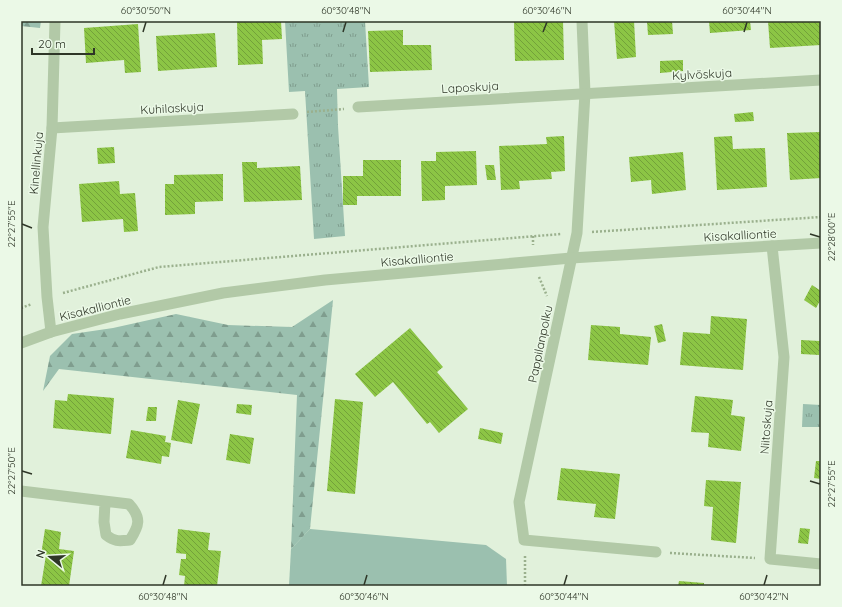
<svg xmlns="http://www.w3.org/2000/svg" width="842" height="607" font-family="Quicksand,sans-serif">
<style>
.grass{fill:#9bc0af}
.forest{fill:url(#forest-firs)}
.park{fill:url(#park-tufts)}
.building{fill:url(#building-back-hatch)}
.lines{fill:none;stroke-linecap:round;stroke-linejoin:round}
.path{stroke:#9ab08d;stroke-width:2.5;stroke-dasharray:2 2;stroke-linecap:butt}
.minor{stroke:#b2c9a7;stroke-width:11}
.tertiary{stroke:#b2c9a7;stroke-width:11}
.ticks{fill:none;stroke:#2e3627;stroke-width:1.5}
.labels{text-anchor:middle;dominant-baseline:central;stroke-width:3;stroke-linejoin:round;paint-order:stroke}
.street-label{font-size:12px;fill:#2e3627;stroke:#ebf9e7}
.neatline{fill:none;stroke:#2e3627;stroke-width:1.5}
.ticks-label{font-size:10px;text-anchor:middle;fill:#2e3627}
</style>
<defs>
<pattern id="forest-firs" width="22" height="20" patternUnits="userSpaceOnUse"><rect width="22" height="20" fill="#9bc0af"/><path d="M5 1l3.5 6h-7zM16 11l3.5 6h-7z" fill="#7f9d8e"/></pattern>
<pattern id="park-tufts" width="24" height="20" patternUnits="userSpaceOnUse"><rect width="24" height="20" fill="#9bc0af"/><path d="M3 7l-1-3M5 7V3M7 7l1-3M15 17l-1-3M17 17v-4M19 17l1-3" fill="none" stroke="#7f9d8e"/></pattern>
<pattern id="building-back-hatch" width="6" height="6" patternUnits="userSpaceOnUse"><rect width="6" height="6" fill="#8cc545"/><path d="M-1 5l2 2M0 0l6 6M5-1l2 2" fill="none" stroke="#73a13a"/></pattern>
</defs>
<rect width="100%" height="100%" fill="#e1f1db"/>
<polygon class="grass" points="310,529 486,545 506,559 507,586 289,586 291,549"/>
<g class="forest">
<polygon points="21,21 41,21 40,28 21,26"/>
<polygon points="333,300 310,529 291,549 297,395 59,369 43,391 50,356 72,334 113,328 176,314 228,325 292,327"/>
</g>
<g class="park">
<polygon points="285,21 365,21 369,87 337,89 338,126 345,236 314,239 305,91 289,92"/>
<polygon points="803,404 821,405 821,427 802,427"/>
</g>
<g class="building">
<polygon points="237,21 281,21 282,39 262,40 263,64 238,65"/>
<polygon points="514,21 563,21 564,60 515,61"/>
<polygon points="614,21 634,21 636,57 617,59"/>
<polygon points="647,21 672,21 673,34 648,35"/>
<polygon points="709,21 750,21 751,30 710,33"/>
<polygon points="768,21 821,21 821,45 770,48"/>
<polygon points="138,24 141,72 125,73 124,60 86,63 84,28"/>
<polygon points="403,30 403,45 431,45 432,70 370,72 368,31"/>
<polygon points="215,33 217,67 158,71 156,36"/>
<polygon points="683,60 683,71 660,73 660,61"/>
<polygon points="753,112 754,121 735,122 734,114"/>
<polygon points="821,132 821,178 790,180 787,133"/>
<polygon points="564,136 565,171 551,172 552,179 519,181 520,189 501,190 499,146 547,144 546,137"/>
<polygon points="732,136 733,149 765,148 767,187 717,190 714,137"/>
<polygon points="114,147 115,163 98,164 97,148"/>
<polygon points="476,151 477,185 445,186 445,200 422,201 421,161 436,161 436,152"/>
<polygon points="683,152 686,190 652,194 651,180 631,182 629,157"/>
<polygon points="363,160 401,160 401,196 357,196 357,205 343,205 343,176 363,176"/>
<polygon points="242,162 257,162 257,168 300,166 302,200 244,202"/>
<polygon points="485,165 494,165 496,180 487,180"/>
<polygon points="223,174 223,201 195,202 195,214 165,215 165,184 174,184 174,175"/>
<polygon points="119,181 120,194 135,193 138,231 124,232 123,219 82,222 79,184"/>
<polygon points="812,285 821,291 821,299 816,308 804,300"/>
<polygon points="711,316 747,319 743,370 680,365 683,332 710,334"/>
<polygon points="662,324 666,341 658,343 654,326"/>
<polygon points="591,325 620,327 620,334 651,337 648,365 588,360"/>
<polygon points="410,328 443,367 437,372 468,409 439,433 430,422 427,424 393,382 375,397 355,374"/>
<polygon points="801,340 820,341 819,355 801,354"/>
<polygon points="68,394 114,398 111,434 53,428 55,400 67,401"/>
<polygon points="695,396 733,400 731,415 745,417 741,451 708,447 709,433 691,432"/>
<polygon points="335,399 363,402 355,494 327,491"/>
<polygon points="178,400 200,404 192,444 171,440"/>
<polygon points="237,404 252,405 251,415 236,413"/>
<polygon points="148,407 157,407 156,421 146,421"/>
<polygon points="480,428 503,433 501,444 478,439"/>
<polygon points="131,430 166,436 165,442 171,443 169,457 162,456 161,464 126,458"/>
<polygon points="230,434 254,438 250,464 226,460"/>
<polygon points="816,461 821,461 821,479 814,478"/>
<polygon points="561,468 620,474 615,519 594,517 596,504 557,500"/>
<polygon points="706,480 741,482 736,543 711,540 713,507 704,506"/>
<polygon points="800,528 810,529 808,544 798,543"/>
<polygon points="45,529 61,532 59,549 74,551 69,586 41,586 46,555 41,555"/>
<polygon points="178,529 210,533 208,550 221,551 217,586 184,586 185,576 179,575 181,559 186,559 186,554 176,553"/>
<polygon points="679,581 704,583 704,586 678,586"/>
</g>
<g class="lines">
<g class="path">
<polyline points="307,112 344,109"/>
<polyline points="592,232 821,217"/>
<polyline points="533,236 533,245"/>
<polyline points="539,277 547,296"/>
<polyline points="63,293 159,267 561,234"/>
<polyline points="21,308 32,304"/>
<polyline points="670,553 755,558"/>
<polyline points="525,556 525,586"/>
</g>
<g class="minor">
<polyline points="582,21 585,93 577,233 519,502 524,540 656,552"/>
<polyline points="358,107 821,80"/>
<polyline points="52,128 293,114"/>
<polyline points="772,246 784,357 770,559 821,564"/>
<polyline points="51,332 47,297 43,227 52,128 55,21"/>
<path d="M21,491L129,504C142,518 139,526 130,540C119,541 115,542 106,535L104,522L105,502"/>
</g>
<polyline class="tertiary" points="21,343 51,332 120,314 223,293 325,280 571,258 821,243"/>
</g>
<path class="ticks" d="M143,32L146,22M343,32L346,22M543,32L547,22M744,32L747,22M22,224L32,228M810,234L820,237M22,471L32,474M810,481L820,484M163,585L166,575M364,585L367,575M564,585L567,575M764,585L767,575"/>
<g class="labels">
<g class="street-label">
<text transform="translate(702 74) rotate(-3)">Kylvöskuja</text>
<text transform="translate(470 87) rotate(-3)">Laposkuja</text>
<text transform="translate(172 108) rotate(-3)">Kuhilaskuja</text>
<text transform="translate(36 163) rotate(-85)">Kinellinkuja</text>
<text transform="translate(740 235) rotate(-3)">Kisakalliontie</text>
<text transform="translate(417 259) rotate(-5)">Kisakalliontie</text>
<text transform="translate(95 308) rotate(-14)">Kisakalliontie</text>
<text transform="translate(540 344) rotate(-78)">Pappilanpolku</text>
<text transform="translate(766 427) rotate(-86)">Niitoskuja</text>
</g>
</g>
<rect width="842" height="607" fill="none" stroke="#ebf9e7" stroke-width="44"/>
<g transform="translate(50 557) rotate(288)" stroke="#ebf9e7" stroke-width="3" paint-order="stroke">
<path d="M0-3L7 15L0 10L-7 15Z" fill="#2e3627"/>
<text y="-6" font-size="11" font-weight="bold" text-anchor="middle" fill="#2e3627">N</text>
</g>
<path d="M32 48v6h62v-6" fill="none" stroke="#2e3627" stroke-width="2"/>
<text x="38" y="48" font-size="12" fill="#2e3627" stroke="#ebf9e7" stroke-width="3" paint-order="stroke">20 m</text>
<rect x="22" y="22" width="798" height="563" class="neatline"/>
<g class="ticks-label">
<text x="146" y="14">60°30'50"N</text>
<text x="346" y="14">60°30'48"N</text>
<text x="547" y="14">60°30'46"N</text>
<text x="747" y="14">60°30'44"N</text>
<text transform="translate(11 224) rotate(-90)" y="4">22°27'55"E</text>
<text transform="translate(831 237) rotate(-90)" y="4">22°28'00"E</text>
<text transform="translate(11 471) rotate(-90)" y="4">22°27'50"E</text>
<text transform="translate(831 484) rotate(-90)" y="4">22°27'55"E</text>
<text x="163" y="600">60°30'48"N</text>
<text x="364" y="600">60°30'46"N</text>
<text x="564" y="600">60°30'44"N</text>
<text x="764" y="600">60°30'42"N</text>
</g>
</svg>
